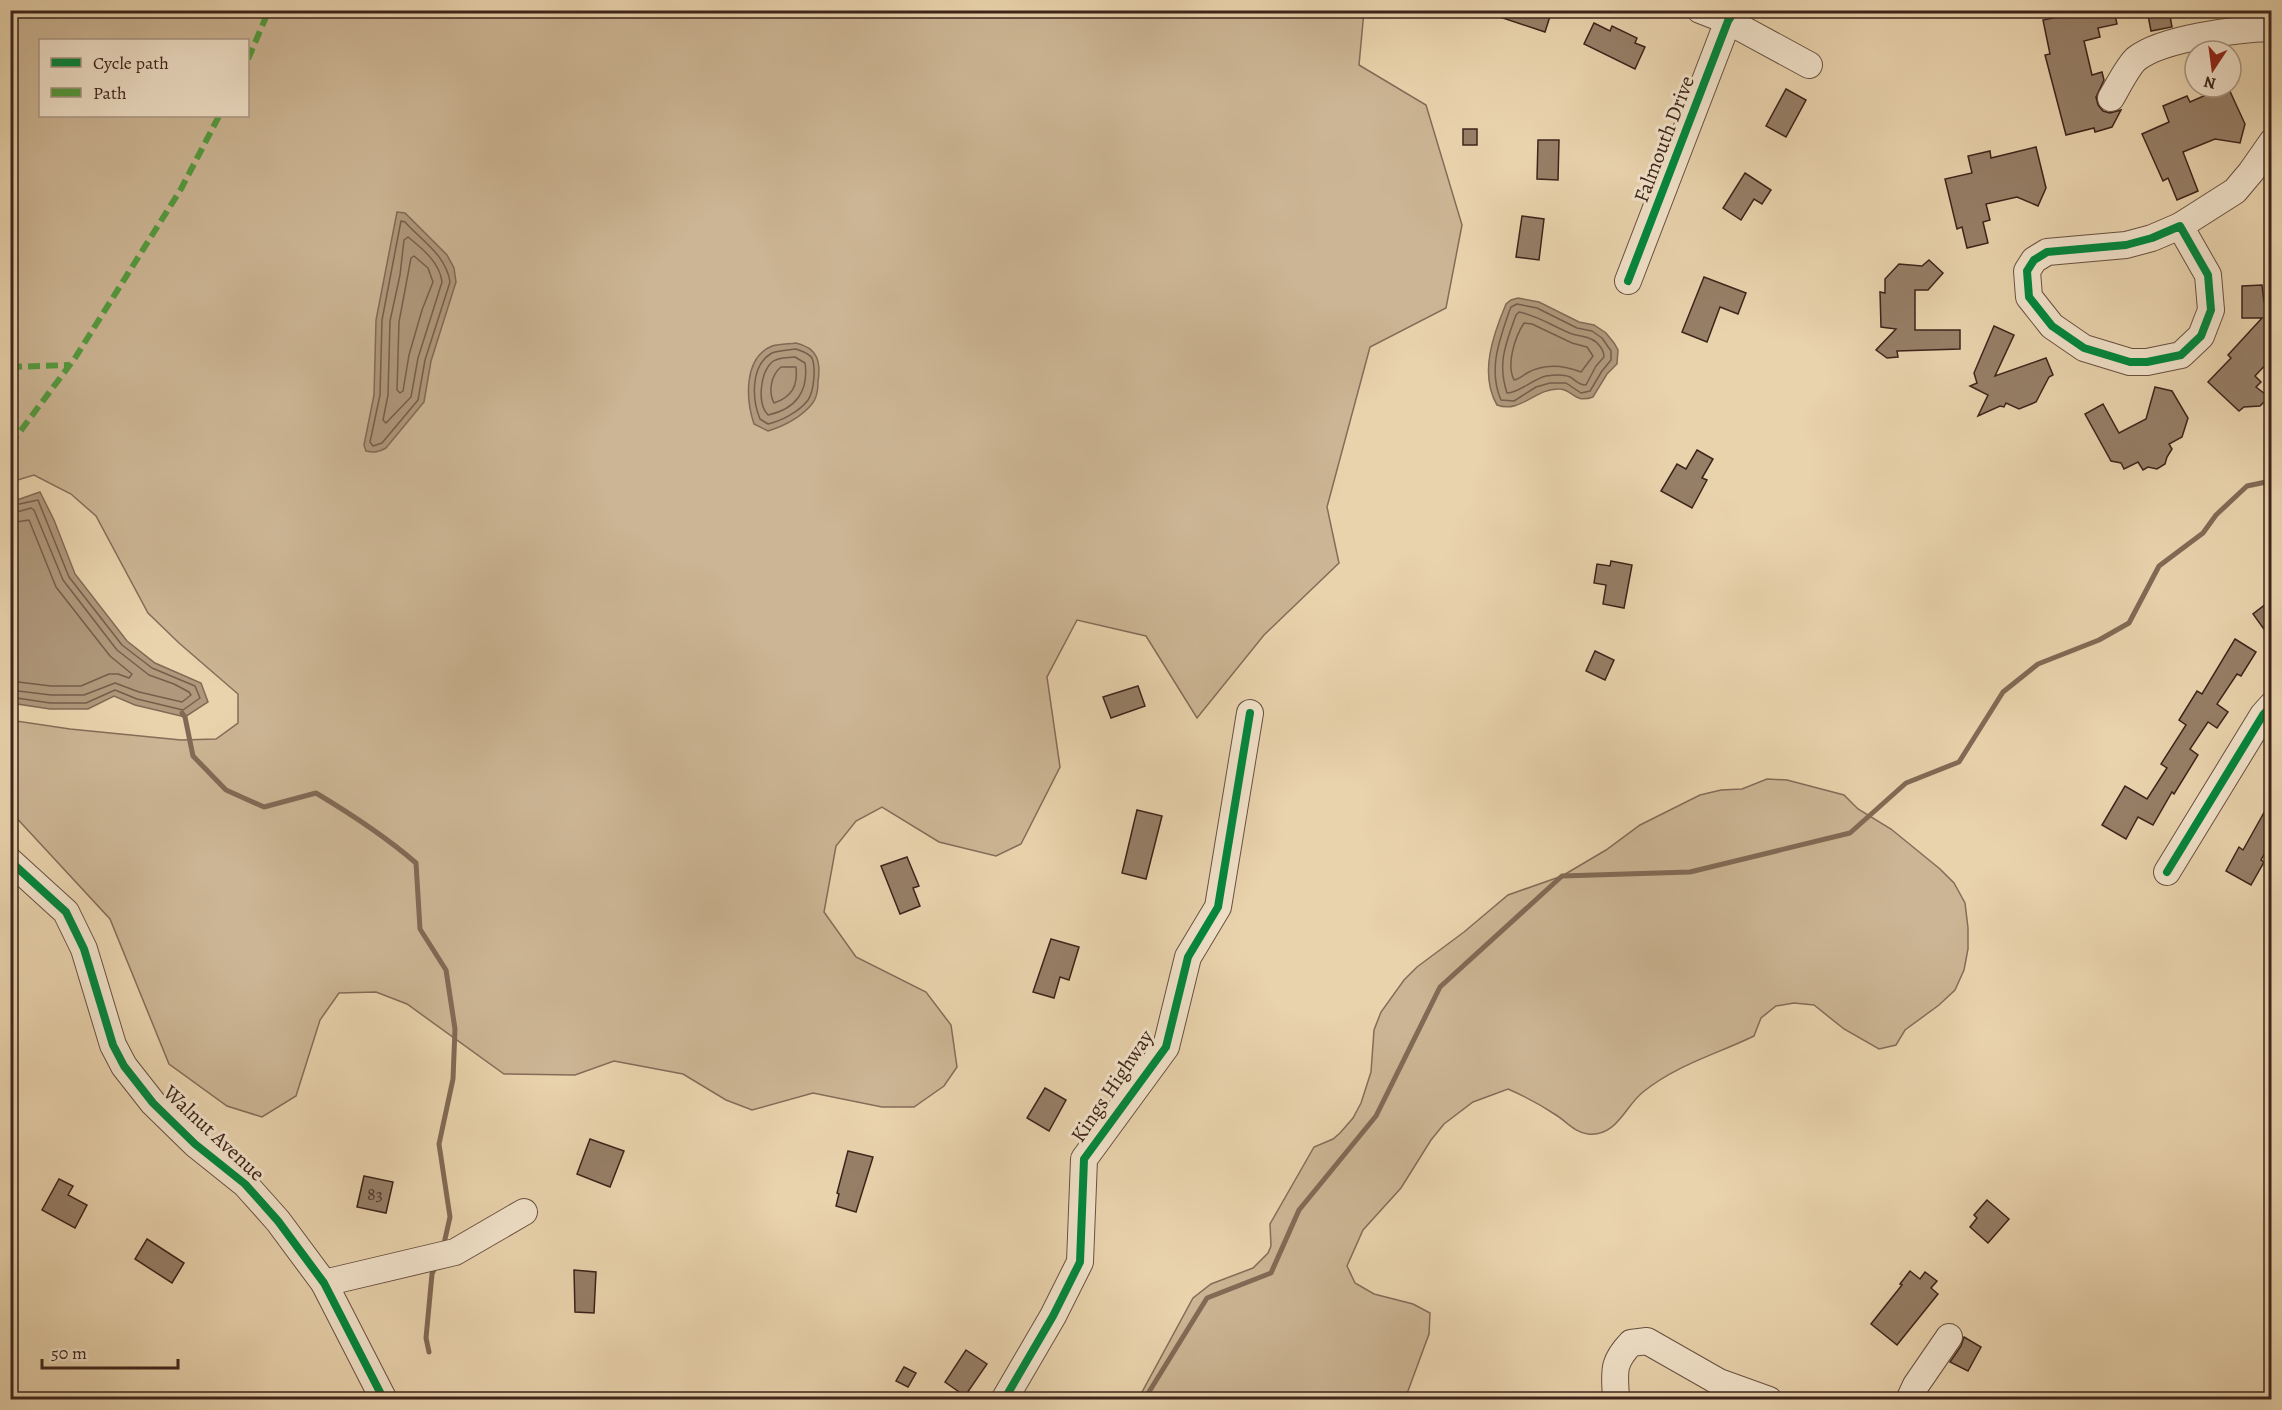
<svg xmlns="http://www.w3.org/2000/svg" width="2282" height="1410" font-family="Alegreya,serif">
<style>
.green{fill:#ccb594;stroke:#846c58;stroke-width:1.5;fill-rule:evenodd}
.water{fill:#af987b;stroke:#816a55;stroke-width:1.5}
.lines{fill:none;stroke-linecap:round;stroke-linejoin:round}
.shore{stroke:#765e4b;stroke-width:1.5}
.stream{stroke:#816a55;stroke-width:5}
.building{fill:#967f67;stroke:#3d241b;stroke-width:1.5}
.minor-casing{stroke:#685040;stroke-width:28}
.minor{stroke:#f1e2ca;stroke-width:26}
.quiet{stroke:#539b3e;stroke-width:6;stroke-dasharray:12 6;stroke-linecap:butt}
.cycleway-casing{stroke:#f1e2ca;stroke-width:11}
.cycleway{stroke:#00873e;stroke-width:8}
.labels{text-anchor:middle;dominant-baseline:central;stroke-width:6;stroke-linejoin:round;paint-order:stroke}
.number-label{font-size:18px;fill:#533b2e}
.street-label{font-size:21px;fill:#3d241b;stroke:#f1e2ca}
</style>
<rect width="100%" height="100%" fill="#e9d3ad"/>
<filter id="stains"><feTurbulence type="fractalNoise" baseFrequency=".00333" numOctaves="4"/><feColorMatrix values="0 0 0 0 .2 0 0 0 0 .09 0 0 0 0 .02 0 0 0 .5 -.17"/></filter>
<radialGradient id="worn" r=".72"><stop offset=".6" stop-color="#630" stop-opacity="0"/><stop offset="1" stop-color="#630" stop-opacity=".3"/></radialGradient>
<g class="green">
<path d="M11,11H1364L1359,65L1426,105L1462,225L1446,308L1370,347L1327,507L1339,563L1264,635L1197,718L1146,636L1077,620L1047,677L1060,767L1021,844L996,856L939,842L882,807L856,821L836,846L824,912L856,957L926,992L951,1025L957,1067L944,1086L914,1107H882L813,1093L752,1110L726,1100L683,1074L614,1061L575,1075L504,1074L407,1004L376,992L339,993L320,1020L296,1096L262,1117L227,1106L169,1064L110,919L11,812L10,720L70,729L181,740L216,739L238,723V694L179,643L148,613L96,516L71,494L34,475L11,482ZM40,40H248V116H40Z"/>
<path d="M1767,779L1787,780L1844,795L1858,809L1891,829L1940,869L1954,883L1965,903L1968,928V949L1964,970L1955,990L1939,1005L1905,1030L1896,1045L1879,1049L1844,1029L1814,1005L1794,1003L1776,1006L1761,1018L1754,1036C1717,1054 1676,1065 1643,1092C1625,1106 1617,1137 1588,1134C1574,1132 1567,1122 1556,1115C1541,1105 1524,1096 1508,1089L1473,1102L1444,1124L1431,1140L1401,1188L1363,1230L1347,1266L1355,1283L1374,1294L1413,1304L1430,1313L1429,1334L1405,1399H1141V1394L1193,1298L1211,1284L1253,1268L1268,1253L1271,1246L1270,1224L1314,1147L1333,1139L1340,1133L1353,1118L1361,1103L1371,1072L1374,1030L1381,1012L1404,980L1417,967L1464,932L1508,895L1562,876L1606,850L1640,825L1700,795L1721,790L1742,789Z"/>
</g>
<g class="water">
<path d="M397,212L405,213L447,255L454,268L456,282L431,361L424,402L386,448C379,452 374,453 366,451L364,445L374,395L376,320Z"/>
<path d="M1518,298L1539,302L1579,322L1594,325L1606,333L1614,343L1618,350L1617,364L1607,374L1593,397C1574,404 1573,389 1559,389C1536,388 1520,414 1497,405C1479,374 1493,335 1506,304L1511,300Z"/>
<path d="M796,343C818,348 821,362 818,382C818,390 817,398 812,404C801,417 784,426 768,431L754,424C746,400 743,358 772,346C780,344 789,344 796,343Z"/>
<polygon points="40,492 54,520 75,574 127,641 155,663 201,683 208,702 185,717 135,705 114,696 88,709 50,709 11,703 11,502"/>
</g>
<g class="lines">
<g class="shore">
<path d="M401,221L405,222C422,241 446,255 450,282L425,360L418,400L382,443L373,446L370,442L380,395L382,320Z"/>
<path d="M408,237C423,249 440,263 442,282L418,358L411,397L386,423L383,420L388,395L390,321L400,275L404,240Z"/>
<polygon points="414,256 428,268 433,282 422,310 409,355 403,391 400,393 397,390 399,322 411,258"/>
<path d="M1517,304L1537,308L1577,328L1592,331L1602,338L1611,351V360L1602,371L1590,391L1581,393L1566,383H1550L1536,387L1514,401L1501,400C1488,370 1499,341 1509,312L1511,307Z"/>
<path d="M1519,312C1539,316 1554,327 1572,334C1578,336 1585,336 1591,339C1598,342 1604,350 1604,357L1596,366L1586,385C1578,385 1576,380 1570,377C1563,374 1553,375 1546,376C1533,379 1517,394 1507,393C1497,363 1506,343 1516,315Z"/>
<path d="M1524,323L1532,324L1572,343L1587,347L1593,356L1581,372C1563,365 1545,363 1527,373C1522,376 1519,379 1514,380C1506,364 1515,337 1524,323Z"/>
<path d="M796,349C802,351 809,353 812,358C816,368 814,391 808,400C799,412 781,421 768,424L760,419C752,400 750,365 772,353C779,350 788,350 796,349Z"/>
<path d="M795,357L805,363C809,391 796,409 768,415C757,404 760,373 772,362C778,357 787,358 795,357Z"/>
<path d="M781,367H796C798,386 792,397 774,403C768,392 771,375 781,367Z"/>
<polyline points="10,506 38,500 69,577 122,645 152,668 195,686 200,698 183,710 137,699 115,690 86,703 50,703 10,697"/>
<polyline points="10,514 31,508 34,510 63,580 117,650 149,675 174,684 189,692 191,695 182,702 139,692 115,683 84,695 51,695 10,690"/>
<polyline points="10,523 29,520 56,587 110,656 132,674 129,678 118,674 109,674 81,686 51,686 10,681"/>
</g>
<g class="stream">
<path d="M182,713L185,717L193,756L226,790L264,807L316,793C351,814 385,836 416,863L420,929L446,970L455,1029L453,1079L439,1144L450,1217L443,1248"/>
<polyline points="429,1352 426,1338 432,1274 436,1265"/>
<polyline points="1144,1400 1207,1298 1271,1273 1299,1210 1376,1116 1440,987 1562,876 1690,872 1850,833 1906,783 1959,762 2003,692 2038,664 2099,640 2129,623 2159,566 2203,533 2216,515 2247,486 2266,482 2272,470"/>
</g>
</g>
<g class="building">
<polygon points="1489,10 1552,10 1545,32 1488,13"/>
<polygon points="2093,10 2114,10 2117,24 2098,28 2100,37 2084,41 2092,75 2102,72 2104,80 2096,97 2098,105 2103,111 2110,113 2121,110 2112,127 2095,132 2094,128 2066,135 2045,55 2050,54 2043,20"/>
<polygon points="2147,10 2169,10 2172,27 2151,31"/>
<polygon points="1594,23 1610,31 1612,26 1637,38 1635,43 1645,47 1635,69 1584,44"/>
<polygon points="2224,87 2228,87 2245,124 2240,143 2215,139 2183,152 2198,191 2177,200 2168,178 2163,181 2142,134 2169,122 2163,106 2187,96 2190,102"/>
<polygon points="1786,89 1806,100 1786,137 1766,126"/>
<rect x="1463" y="129" width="14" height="16"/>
<polygon points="1538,140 1559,140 1558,180 1537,179"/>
<polygon points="2036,147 2046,188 2038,206 2017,197 1986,204 1990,220 1983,222 1988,243 1967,248 1962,227 1957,229 1945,179 1972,173 1968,156 1990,151 1991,158"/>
<polygon points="1745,173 1771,190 1762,204 1754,199 1741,220 1723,208"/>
<polygon points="1522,216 1544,219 1539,260 1516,257"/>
<polygon points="1929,260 1943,273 1928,290 1915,290 1915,330 1960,330 1960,349 1897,351 1898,357 1887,358 1876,350 1896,329 1881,327 1880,292 1885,293 1885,279 1899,264 1922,266"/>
<polygon points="1704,277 1746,293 1738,314 1720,307 1707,342 1682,332"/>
<polygon points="2262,285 2264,302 2271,308 2271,359 2255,376 2261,382 2256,387 2265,394 2265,401 2260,406 2244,407 2239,411 2208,382 2231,358 2228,355 2262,318 2242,318 2242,286"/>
<polygon points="1994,326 2014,335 1995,376 2046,358 2053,375 2049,377 2036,402 2019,409 2006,403 2004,407 2000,406 1978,416 1988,395 1970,386 1977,383 1974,373"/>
<polygon points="2155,387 2172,391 2188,418 2182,437 2169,444 2172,449 2167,457 2165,464 2157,469 2148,467 2143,470 2138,462 2124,469 2121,463 2111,461 2085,414 2103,404 2119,433 2146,419"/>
<polygon points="1697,450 1713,459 1702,478 1707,480 1692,508 1661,491 1677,464 1686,469"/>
<polygon points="1611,561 1632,565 1624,608 1603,604 1606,585 1594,583 1597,564 1610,566"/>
<polygon points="2271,600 2271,639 2253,614"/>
<polygon points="2235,639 2256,652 2241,676 2237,674 2217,704 2228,712 2217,728 2208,722 2190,749 2198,755 2174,794 2172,792 2153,825 2138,817 2126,839 2102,825 2125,786 2147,799 2167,768 2161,764 2186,725 2179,720 2197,691 2202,694"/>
<polygon points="1595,651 1614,660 1605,680 1586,671"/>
<polygon points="1138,686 1145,706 1111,718 1103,697"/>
<polygon points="2271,800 2271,842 2261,860 2264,862 2251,885 2226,871 2239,847 2243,850"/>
<polygon points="1137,810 1162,816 1146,879 1122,873"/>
<polygon points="907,857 919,886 913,888 920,906 900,914 881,866"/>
<polygon points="1051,939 1079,947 1069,980 1060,977 1054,998 1033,992"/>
<polygon points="1045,1088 1066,1100 1049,1131 1027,1118"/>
<polygon points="590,1139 624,1151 610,1187 577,1174"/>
<polygon points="848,1151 873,1157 856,1212 836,1206 839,1194 837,1193"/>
<polygon points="364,1176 393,1182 386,1213 357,1207"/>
<polygon points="59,1179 73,1186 68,1195 87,1205 75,1228 42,1210"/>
<polygon points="1987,1200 2009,1219 1988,1243 1970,1227 1977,1218 1974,1215"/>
<polygon points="147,1239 184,1263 172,1283 135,1259"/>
<polygon points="574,1270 596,1272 594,1313 575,1312"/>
<polygon points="1910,1271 1920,1279 1925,1272 1937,1281 1931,1288 1938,1294 1897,1345 1871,1324 1902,1285 1900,1284"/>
<polygon points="1964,1337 1981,1347 1968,1371 1950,1362 1961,1346"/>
<polygon points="966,1350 987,1364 965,1396 945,1382"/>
<polygon points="904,1367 916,1373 908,1387 896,1381"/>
</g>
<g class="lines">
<g class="minor-casing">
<g id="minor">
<polyline points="1700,10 1728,21 1809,65"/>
<path d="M2111,98C2117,88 2128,66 2136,59C2162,38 2238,29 2272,28"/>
<polygon points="2180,226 2208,275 2211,310 2201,336 2181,355 2147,362 2130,362 2084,348 2052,326 2029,297 2027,271 2034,260 2047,252 2126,245 2152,238"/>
<polyline points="2180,226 2235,191 2251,172 2272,142"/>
<polyline points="1628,281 1728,21 1735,10"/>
<polyline points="10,861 66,912 84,949 113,1045 124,1066 153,1103 195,1144 245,1184 278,1221 324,1283 384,1400"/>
<polyline points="2167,872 2263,715 2272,705"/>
<polyline points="324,1283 455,1252 524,1212"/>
<polyline points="1004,1400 1053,1316 1080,1262 1084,1159 1166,1047 1188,957 1218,907 1250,713"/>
<path d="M1616,1400C1615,1372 1611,1364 1631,1343L1647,1341L1719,1382L1769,1400"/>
<polyline points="1909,1400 1916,1385 1949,1337"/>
</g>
</g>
<use href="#minor" class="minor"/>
<g class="quiet">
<polyline points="248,59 269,10"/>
<polyline points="10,367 69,365"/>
<polyline points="10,445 75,358 181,189 219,116"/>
</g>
<g class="cycleway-casing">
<g id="cycleway">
<polygon points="2180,226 2208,275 2211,310 2201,336 2181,355 2147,362 2130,362 2084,348 2052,326 2029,297 2027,271 2034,260 2047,252 2126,245 2152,238"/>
<polyline points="1628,281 1728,21 1735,10"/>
<polyline points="10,861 66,912 84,949 113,1045 124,1066 153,1103 195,1144 245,1184 278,1221 324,1283 384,1400"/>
<polyline points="2167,872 2263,715 2272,705"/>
<polyline points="1004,1400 1053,1316 1080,1262 1084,1159 1166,1047 1188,957 1218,907 1250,713"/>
</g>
</g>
<use href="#cycleway" class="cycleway"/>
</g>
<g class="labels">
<g class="number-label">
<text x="375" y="1194">83</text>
</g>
<g class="street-label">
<text transform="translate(1664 139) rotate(-69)">Falmouth Drive</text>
<text transform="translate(1112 1086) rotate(-56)">Kings Highway</text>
<text transform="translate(214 1133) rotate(43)">Walnut Avenue</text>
</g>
</g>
<rect width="2282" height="1410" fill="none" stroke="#e9d3ad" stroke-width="36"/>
<rect x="12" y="12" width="2258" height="1386" fill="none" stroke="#3d241b" stroke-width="3"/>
<rect x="18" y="18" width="2246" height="1374" fill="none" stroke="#3d241b" stroke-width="1.5"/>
<rect x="39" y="39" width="210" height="78" fill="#f1e2ca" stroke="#a99684" stroke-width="1.5"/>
<rect x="51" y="58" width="30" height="9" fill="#00873e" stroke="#a99684" stroke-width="1.5"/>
<text x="93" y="69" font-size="18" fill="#3d241b">Cycle path</text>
<rect x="51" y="88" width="30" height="9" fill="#539b3e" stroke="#a99684" stroke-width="1.5"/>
<text x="93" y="99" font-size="18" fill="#3d241b">Path</text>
<g transform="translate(2213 69) rotate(193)"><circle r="28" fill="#f1e2ca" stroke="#a99684" stroke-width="1.5"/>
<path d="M0-4.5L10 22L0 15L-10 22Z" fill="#8f2418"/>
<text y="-9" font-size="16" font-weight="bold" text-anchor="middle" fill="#3d241b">N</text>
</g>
<path d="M42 1359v9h136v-9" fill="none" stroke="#3d241b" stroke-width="3"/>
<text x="51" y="1359" font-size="18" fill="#3d241b" stroke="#f1e2ca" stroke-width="4.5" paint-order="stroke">50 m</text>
<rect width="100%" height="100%" filter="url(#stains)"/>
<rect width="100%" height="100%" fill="url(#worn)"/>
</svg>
